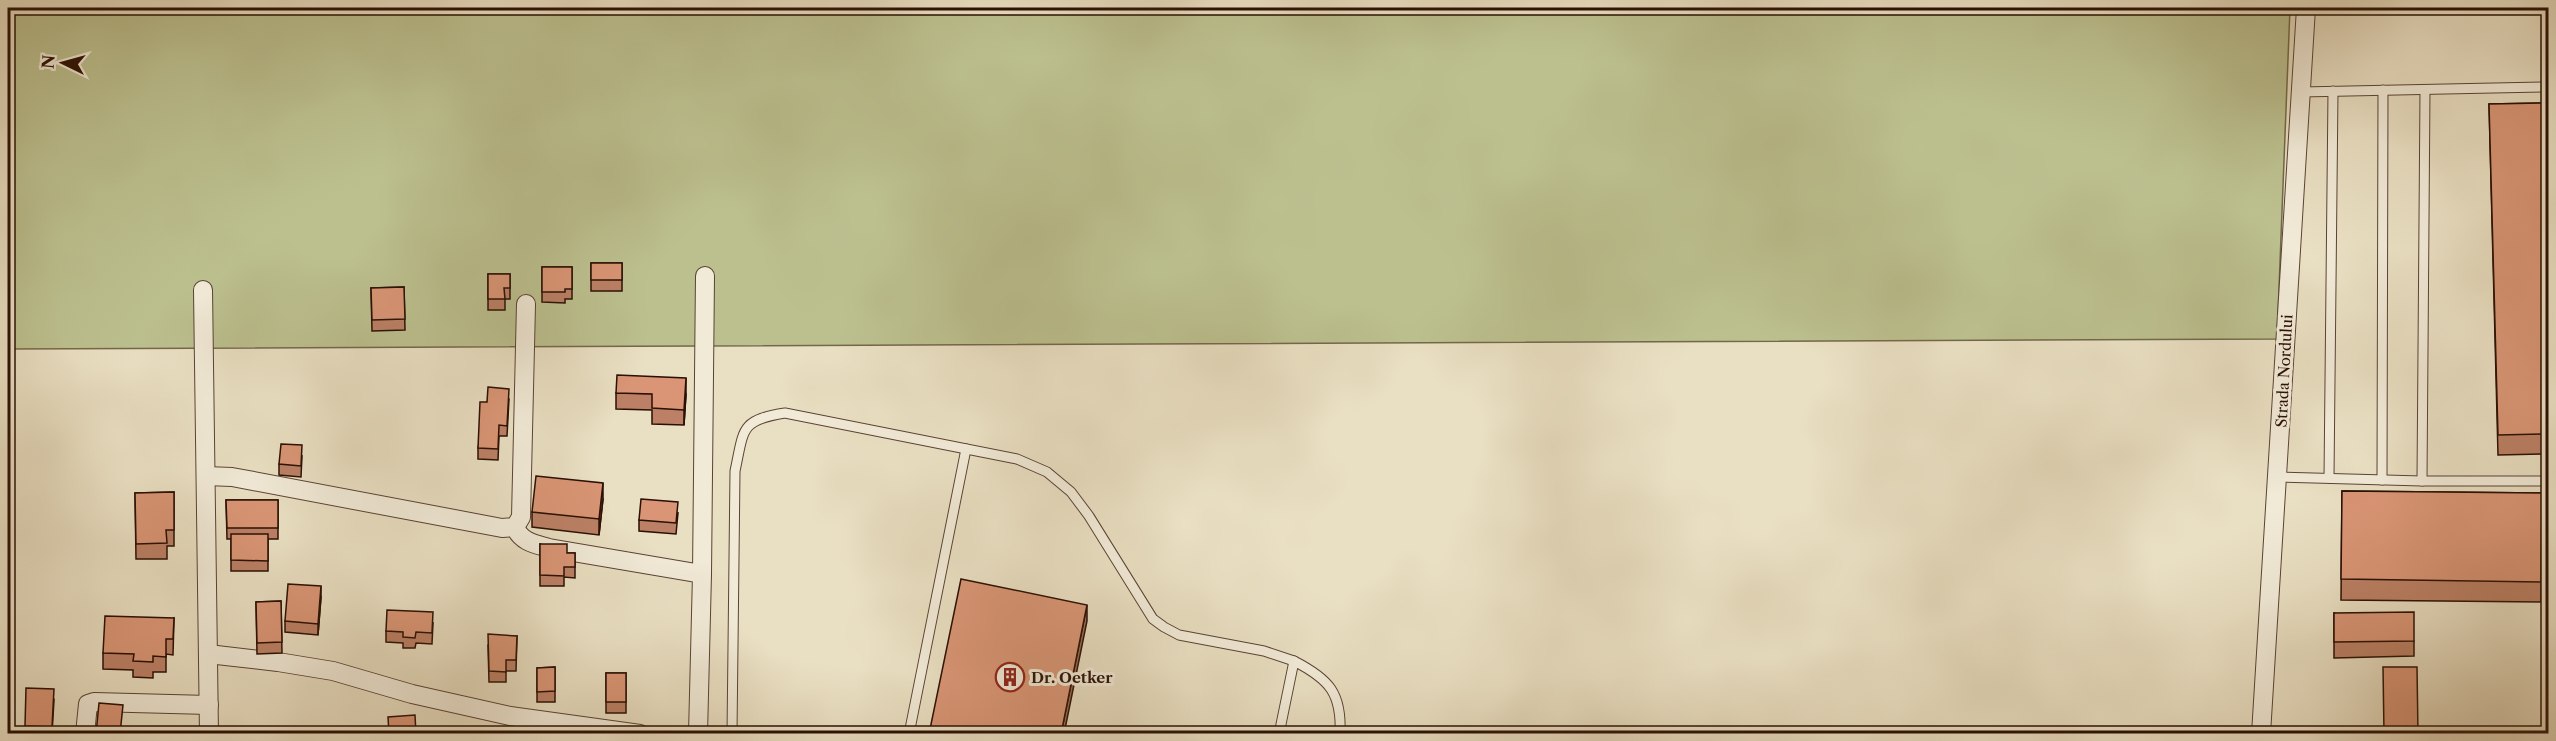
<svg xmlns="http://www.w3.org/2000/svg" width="2556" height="741" font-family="'Libre Caslon Text',serif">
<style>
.green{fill:#bcc08f;stroke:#73684a;stroke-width:1.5}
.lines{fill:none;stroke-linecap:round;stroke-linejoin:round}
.lane-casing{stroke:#5a4334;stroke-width:11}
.street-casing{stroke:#5a4334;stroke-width:20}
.lane{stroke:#f1ead7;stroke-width:9}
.street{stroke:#f1ead7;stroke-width:18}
.wall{fill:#bb8065;stroke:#2a0f04;stroke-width:1.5}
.shaded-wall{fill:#986852;stroke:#2a0f04;stroke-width:1.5}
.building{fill:#d99575;stroke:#2a0f04;stroke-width:1.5}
.labels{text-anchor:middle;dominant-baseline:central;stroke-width:6;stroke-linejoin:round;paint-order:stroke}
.street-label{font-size:15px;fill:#2a0f04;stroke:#f1ead7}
.poi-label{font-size:15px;font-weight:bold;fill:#2a0f04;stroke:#f1ead7;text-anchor:start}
</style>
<rect width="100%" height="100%" fill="#e9dfc2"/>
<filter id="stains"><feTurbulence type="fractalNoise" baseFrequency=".00333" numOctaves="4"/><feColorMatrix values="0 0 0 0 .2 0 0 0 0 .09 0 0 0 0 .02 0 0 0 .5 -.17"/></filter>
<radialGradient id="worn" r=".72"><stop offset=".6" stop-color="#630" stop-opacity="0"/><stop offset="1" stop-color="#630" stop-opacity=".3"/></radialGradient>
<polygon class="green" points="8,8 2290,8 2277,339 8,349"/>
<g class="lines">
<g class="lane-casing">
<g id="lane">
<polyline points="2301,92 2548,87"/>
<polyline points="2278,477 2422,481 2548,481"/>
<polyline points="2329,478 2333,91"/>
<polyline points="2382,480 2383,90"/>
<polyline points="2422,481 2425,90"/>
<path d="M732,734L735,471C744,429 740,420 785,413L1017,459L1047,472L1071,492L1089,516L1153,619L1164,627L1179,635L1264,651L1294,661"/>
<polyline points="909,734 966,449"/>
<path d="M1279,734L1294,661C1329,679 1342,693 1340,734"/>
</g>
</g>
<g class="street-casing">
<g id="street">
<polyline points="203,290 209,734"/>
<polyline points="206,476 232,477 502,528 515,527 521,517 526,304"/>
<path d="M515,527C521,542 535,544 549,548L702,574L698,734"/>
<polyline points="702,574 705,276"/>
<polyline points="208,654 278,662 333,671 412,694 510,716 640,734"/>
<polyline points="85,734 88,704 94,702 209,705"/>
<polyline points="2261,734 2306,8"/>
</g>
</g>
<use href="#lane" class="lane"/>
<use href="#street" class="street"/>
</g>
<g class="wall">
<polygon points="2548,103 2548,454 2498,455 2489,104"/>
<rect x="591" y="263" width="31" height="28"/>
<polygon points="542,267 572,267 572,299 565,299 565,303 542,302"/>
<polygon points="488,274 510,274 510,299 505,299 505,310 488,310"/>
<polygon points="404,287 405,330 372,331 371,288"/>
<polygon points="616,393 686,394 684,425 652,424 652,410 616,409"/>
<polygon points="509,399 507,436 499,436 498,460 478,459 478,448 487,402"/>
<polygon points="302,456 301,477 279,475 279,464"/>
<polygon points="2342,491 2542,493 2541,602 2341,600"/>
<polygon points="174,492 174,546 167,546 167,559 136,559 135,493"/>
<polygon points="603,499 599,535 532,527 532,512"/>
<polygon points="226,500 278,500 278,539 268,539 268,571 231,571 231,539 227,539"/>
<polygon points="678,513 676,534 639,531 639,520"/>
<polygon points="540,544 567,553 575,553 575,578 564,577 564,586 540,586"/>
<polygon points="321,597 318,635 285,632 285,621"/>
<polygon points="281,601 282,653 257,654 256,602"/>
<polygon points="2334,613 2414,641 2414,656 2334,658"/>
<polygon points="174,618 173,655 166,654 166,672 153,672 153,678 133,677 133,670 103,669 103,653"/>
<polygon points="433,623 432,644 416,643 415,648 403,648 403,643 386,642 386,631"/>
<polygon points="517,636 516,671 506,671 506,682 489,682 488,645"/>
<polygon points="555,667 555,702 537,702 537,668"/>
<rect x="606" y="673" width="20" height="40"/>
<polygon points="54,700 52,734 25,734 25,726"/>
</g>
<g class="shaded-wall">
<polygon points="686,378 686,394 684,425 684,410"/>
<polygon points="603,483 603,499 599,535 599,519"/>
<polygon points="321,586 321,597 318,635 318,624"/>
<polygon points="1087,605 1087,621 1064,734 1061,734"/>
</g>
<g class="building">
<polygon points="2548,103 2548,434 2498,435 2489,104"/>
<rect x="591" y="263" width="31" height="17"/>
<polygon points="542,267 572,267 572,289 565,289 565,292 542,292"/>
<polygon points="488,274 510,274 510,288 504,288 505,299 488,299"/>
<polygon points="404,287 405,319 372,320 371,288"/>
<polygon points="617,375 686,378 684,410 652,408 652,394 616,393"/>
<polygon points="488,387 509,389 507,426 499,425 498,449 478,448 480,402 487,402"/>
<polygon points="281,444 302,445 301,466 279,464"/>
<polygon points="536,476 603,483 599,519 532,512"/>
<polygon points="2342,491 2542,493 2541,582 2341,579"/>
<polygon points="174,492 174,530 166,530 167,543 136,544 135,493"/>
<polygon points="641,499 678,502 676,523 639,520"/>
<polygon points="226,500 278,500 278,528 227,528"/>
<polygon points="231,534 268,534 268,561 231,560"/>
<polygon points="540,544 567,544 567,553 575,553 575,567 564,567 564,576 540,575"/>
<polygon points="961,579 1087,605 1061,734 929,734"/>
<polygon points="288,584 321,586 318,624 285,621"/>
<polygon points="281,601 282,642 257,643 256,602"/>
<polygon points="387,610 433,612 432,633 416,632 415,638 403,637 403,632 386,631"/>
<polygon points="2414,612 2414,641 2334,642 2334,613"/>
<polygon points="105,616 174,618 173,639 166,639 166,657 153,656 153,662 133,661 134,654 103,653"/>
<polygon points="488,634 517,636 516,660 506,660 506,672 489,671"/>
<polygon points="555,667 555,691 537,692 537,668"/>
<polygon points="2383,667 2417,667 2418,734 2384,734"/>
<rect x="606" y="673" width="20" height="29"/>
<polygon points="26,688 54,689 52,727 25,726"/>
<polygon points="99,703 123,705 120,734 96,734"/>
<polygon points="415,715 416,734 389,734 388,717"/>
<polygon points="451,727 483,730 483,734 451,734"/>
<rect x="540" y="728" width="23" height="6"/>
<polygon points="492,730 505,730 504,734 492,734"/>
</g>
<defs>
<g id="building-ring" transform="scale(1.5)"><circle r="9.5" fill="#f1ead7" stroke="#8f2418" stroke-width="1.5"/><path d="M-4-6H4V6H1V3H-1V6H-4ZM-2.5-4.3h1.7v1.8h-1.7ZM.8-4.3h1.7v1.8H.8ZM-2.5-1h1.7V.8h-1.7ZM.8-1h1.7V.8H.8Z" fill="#8f2418"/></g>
</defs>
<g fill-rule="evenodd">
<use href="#building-ring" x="1010" y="677"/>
</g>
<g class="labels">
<g class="street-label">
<text transform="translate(2284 371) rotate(-87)">Strada Nordului</text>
</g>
<g class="poi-label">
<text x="1031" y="677">Dr. Oetker</text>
</g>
</g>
<rect width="2556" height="741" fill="none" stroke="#e9dfc2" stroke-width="30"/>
<rect x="9" y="9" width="2538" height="723" fill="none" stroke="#2a0f04" stroke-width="3"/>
<rect x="15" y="15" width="2526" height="711" fill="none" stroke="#2a0f04" stroke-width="1.5"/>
<g transform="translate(63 63) rotate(275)" stroke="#f1ead7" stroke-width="4.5" paint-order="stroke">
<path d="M0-4.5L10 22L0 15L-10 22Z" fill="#2a0f04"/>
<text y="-9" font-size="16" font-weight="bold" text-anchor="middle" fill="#2a0f04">N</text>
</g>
<rect width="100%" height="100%" filter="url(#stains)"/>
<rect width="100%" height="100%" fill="url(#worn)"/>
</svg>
